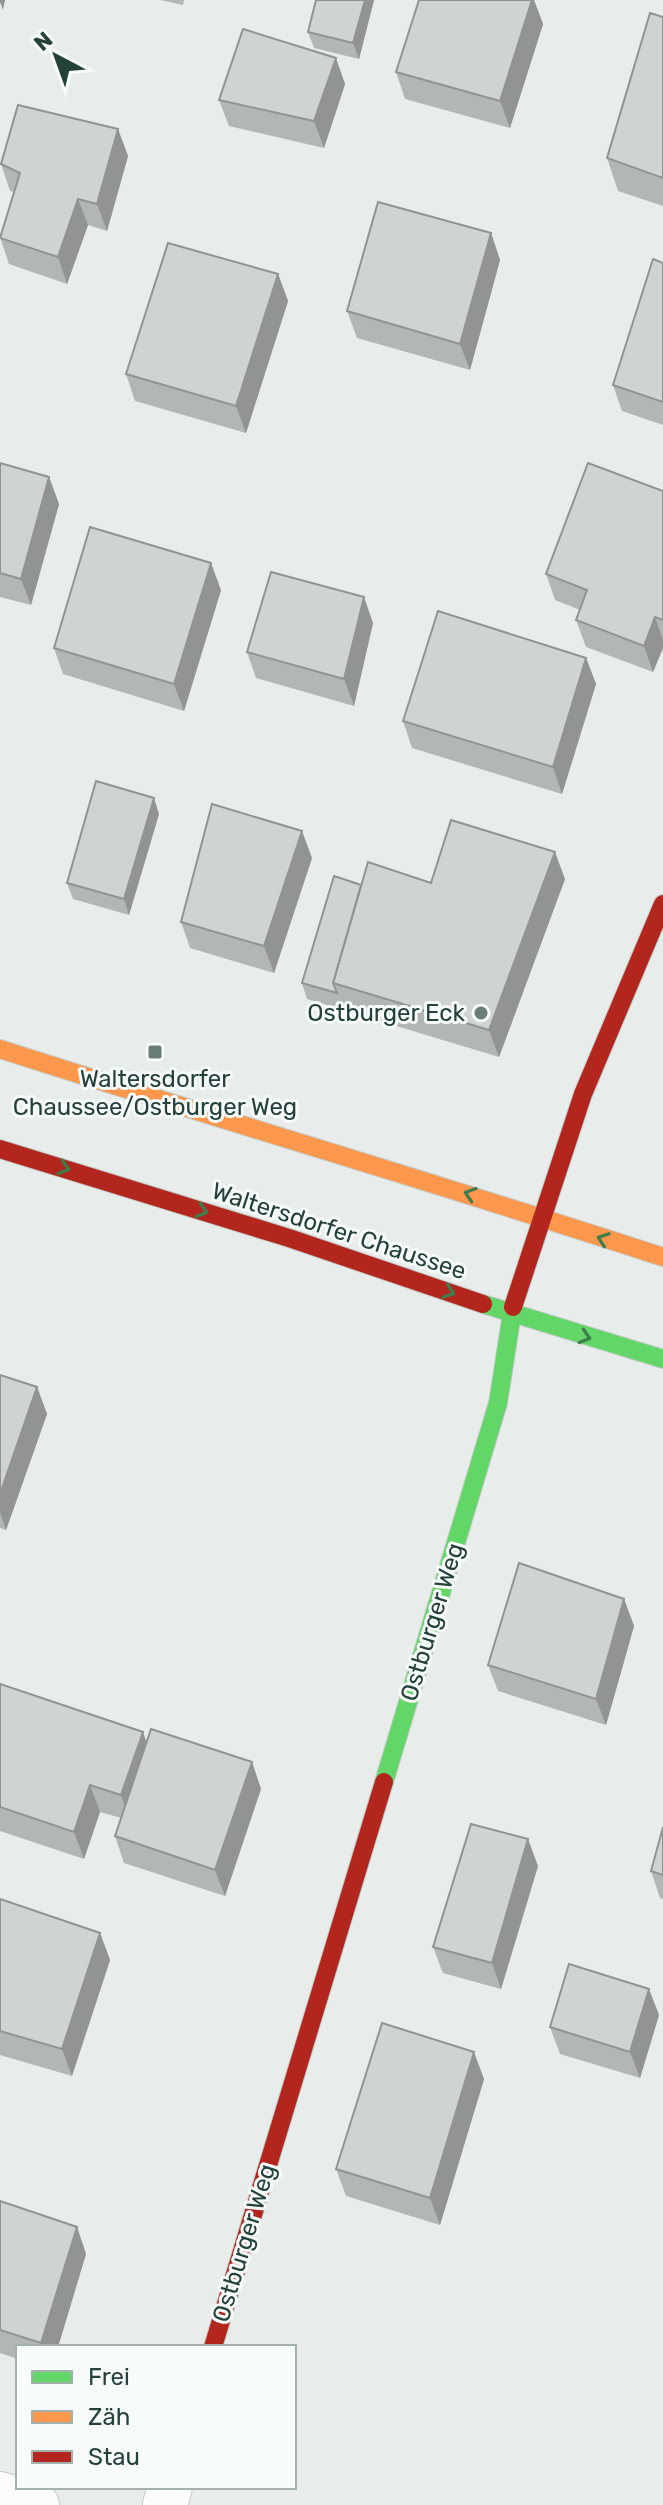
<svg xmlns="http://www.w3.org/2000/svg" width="663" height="2505" font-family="Rubik,sans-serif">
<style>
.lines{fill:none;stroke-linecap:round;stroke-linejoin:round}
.street-casing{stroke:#c5cac8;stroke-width:46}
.fast-casing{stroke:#c3cbc8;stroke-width:20}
.slow-casing{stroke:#c3cbc8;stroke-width:20}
.jam-casing{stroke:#c3cbc8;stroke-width:20}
.street{stroke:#fcfcfc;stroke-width:44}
.fast{stroke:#63d668;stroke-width:18}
.slow{stroke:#ff974d;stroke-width:18}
.jam{stroke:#b3261e;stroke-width:18}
.wall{fill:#b2b6b5}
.shaded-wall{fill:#919493}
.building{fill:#cfd4d2;stroke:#919493;stroke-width:2}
.oneway{stroke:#3d7d4c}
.poi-dot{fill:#697e78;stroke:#f7fbf9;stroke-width:3}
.labels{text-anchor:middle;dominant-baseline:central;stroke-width:6;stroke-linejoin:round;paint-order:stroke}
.poi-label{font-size:24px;fill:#24423a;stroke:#f7fbf9;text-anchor:end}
.street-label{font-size:24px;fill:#24423a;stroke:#f7fbf9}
</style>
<rect width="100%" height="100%" fill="#e8edeb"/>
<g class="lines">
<g class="street-casing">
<g id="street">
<polyline points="0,2494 37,2505"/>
<polyline points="165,2505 170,2487"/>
</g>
</g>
<g class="fast-casing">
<g id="fast">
<polyline points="483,1304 663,1359"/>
<polyline points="384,1782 498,1403 513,1307"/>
</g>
</g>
<g class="slow-casing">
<path id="slow" d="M0,1049C221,1120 443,1185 663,1257"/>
</g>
<g class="jam-casing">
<g id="jam">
<polyline points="0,1149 289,1238 483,1304"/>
<polyline points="513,1307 583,1094 663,904"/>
<polyline points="213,2347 384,1782"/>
</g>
</g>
<use href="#street" class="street"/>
<use href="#fast" class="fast"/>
<use href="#slow" class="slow"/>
<use href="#jam" class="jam"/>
</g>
<g class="wall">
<polygon points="160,0 184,0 183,5"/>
<polygon points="374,0 359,59 314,48 308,32"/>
<polygon points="419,0 534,0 543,24 510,128 405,99 396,72"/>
<polygon points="663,17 663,206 618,191 607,158"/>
<polygon points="345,84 324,148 229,126 219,100"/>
<polygon points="118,129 128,156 107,231 88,225 67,284 9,264 0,237 14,192 10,191 1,164"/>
<polygon points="491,233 500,260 470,370 357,338 347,311"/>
<polygon points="663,263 663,425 622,411 613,385"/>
<polygon points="278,274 288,301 246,433 135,401 126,374"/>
<polygon points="0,463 49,477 59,504 31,605 0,597"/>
<polygon points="663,491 663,648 653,672 586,647 576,620 580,610 555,600 546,574"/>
<polygon points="221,590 184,711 63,674 54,648"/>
<polygon points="373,623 354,706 256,678 247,652"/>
<polygon points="586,658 596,684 562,794 412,748 403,721"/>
<polygon points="159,814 129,915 73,899 67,883"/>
<polygon points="312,858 274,973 190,948 181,922"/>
<polygon points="565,879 499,1057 307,999 302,983 361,885"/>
<polygon points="0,1375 37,1387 47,1414 6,1530 0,1528"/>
<polygon points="624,1599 634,1626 606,1725 498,1691 488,1665"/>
<polygon points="0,1684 146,1743 252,1762 261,1789 225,1896 124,1863 115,1836 121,1818 100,1812 84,1859 0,1831"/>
<polygon points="663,1827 663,1899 660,1898 651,1871"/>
<polygon points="538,1866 501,1989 443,1973 433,1947"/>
<polygon points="0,1899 100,1933 110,1960 72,2076 0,2055"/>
<polygon points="659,2015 640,2078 560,2054 550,2027"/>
<polygon points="484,2079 440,2225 346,2196 336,2169"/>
<polygon points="0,2201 77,2227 86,2254 58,2347 18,2347 18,2359 0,2353"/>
</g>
<g class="shaded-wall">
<polygon points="0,0 5,0 3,10 0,2"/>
<polygon points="365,0 374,0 359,59 353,43"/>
<polygon points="532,0 534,0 543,24 510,128 500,101"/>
<polygon points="336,58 345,84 324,148 314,121"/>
<polygon points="118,129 128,156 107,231 97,204"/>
<polygon points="78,199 88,225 67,284 58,257"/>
<polygon points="491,233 500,260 470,370 460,344"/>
<polygon points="278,274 288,301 246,433 236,406"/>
<polygon points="49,477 59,504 31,605 21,579"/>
<polygon points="211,563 221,590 184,711 174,684"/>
<polygon points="364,597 373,623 354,706 344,679"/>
<polygon points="655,617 663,640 663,648 653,672 644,646"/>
<polygon points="586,658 596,684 562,794 553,767"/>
<polygon points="154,798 159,814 129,915 124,899"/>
<polygon points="302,831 312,858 274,973 264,946"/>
<polygon points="555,852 565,879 499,1057 489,1030"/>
<polygon points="37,1387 47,1414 6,1530 0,1513 0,1494"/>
<polygon points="624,1599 634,1626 606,1725 596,1699"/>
<polygon points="143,1732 152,1759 130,1821 121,1795"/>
<polygon points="252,1762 261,1789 225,1896 215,1870"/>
<polygon points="90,1785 100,1812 84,1859 74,1832"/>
<polygon points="528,1839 538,1866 501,1989 492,1963"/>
<polygon points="100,1933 110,1960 72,2076 62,2049"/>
<polygon points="649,1989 659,2015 640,2078 630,2052"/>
<polygon points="474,2052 484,2079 440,2225 430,2198"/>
<polygon points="77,2227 86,2254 58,2347 42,2347 41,2343"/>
</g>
<g class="building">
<polygon points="316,0 365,0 353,43 308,32"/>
<polygon points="419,0 532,0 500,101 396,72"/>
<polygon points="650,13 663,17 663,178 607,158"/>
<polygon points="243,29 336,58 314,121 219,100"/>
<polygon points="18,105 118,129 97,204 78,199 58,257 0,238 20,173 1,164"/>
<polygon points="378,202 491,233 460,344 347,311"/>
<polygon points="168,243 278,274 236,406 126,374"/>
<polygon points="653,259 663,263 663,402 613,385"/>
<polygon points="0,463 49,477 21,579 0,573"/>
<polygon points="588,463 663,491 663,620 655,617 644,646 576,620 587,590 546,574"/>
<polygon points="90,527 211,563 174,684 54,648"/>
<polygon points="271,572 364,597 344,679 247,652"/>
<polygon points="438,611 586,658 553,767 403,721"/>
<polygon points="96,781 154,798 124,899 67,883"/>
<polygon points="212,804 302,831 264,946 181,922"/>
<polygon points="451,820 555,852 489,1030 333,983 368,862 431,883"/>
<polygon points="334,876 361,885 333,983 337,993 302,983"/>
<polygon points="0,1375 37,1387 0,1494"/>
<polygon points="519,1563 624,1599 596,1699 488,1665"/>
<polygon points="0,1684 143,1732 121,1795 90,1785 74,1832 0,1807"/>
<polygon points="151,1729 252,1762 215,1870 115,1836"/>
<polygon points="471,1824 528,1839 492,1963 433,1947"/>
<polygon points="663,1827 663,1875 651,1871"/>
<polygon points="0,1899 100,1933 62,2049 0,2031"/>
<polygon points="569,1964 649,1989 630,2052 550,2027"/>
<polygon points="382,2023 474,2052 430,2198 336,2169"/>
<polygon points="0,2201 77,2227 41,2343 0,2330"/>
</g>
<defs><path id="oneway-chevron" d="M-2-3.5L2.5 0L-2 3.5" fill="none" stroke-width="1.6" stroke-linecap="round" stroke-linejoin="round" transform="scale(2)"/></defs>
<g class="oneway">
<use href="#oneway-chevron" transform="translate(64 1168) rotate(17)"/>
<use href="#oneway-chevron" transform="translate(470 1194) rotate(-162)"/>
<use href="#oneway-chevron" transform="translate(202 1211) rotate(17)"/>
<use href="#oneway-chevron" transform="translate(603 1239) rotate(-161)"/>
<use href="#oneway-chevron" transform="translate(449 1292) rotate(19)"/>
<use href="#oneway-chevron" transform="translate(585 1337) rotate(17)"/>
</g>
<g class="poi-dot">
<circle cx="481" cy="1013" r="8"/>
<rect x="147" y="1044" width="16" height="16" rx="4"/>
</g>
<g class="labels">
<g class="poi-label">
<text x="465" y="1013">Ostburger Eck</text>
<text x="155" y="1079" text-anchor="middle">Waltersdorfer<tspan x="155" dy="28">Chaussee/Ostburger Weg</tspan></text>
</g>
<g class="street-label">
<text transform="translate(339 1231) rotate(18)">Waltersdorfer Chaussee</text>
<text transform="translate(432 1622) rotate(-73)">Ostburger Weg</text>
<text transform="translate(244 2243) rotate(-73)">Ostburger Weg</text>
</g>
</g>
<rect x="16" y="2345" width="280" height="144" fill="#f7fbf9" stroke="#a3b1ad" stroke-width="2"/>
<rect x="32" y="2371" width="40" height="12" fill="#63d668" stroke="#a3b1ad" stroke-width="2"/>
<text x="88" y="2385" font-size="24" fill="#24423a">Frei</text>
<rect x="32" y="2411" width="40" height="12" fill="#ff974d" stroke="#a3b1ad" stroke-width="2"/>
<text x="88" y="2425" font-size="24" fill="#24423a">Zäh</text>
<rect x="32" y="2451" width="40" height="12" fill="#b3261e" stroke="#a3b1ad" stroke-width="2"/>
<text x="88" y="2465" font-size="24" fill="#24423a">Stau</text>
<g transform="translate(56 56) rotate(319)" stroke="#f7fbf9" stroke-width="6" paint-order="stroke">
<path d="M0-6L14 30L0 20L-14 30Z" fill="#24423a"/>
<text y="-12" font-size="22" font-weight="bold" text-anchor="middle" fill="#24423a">N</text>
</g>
</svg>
